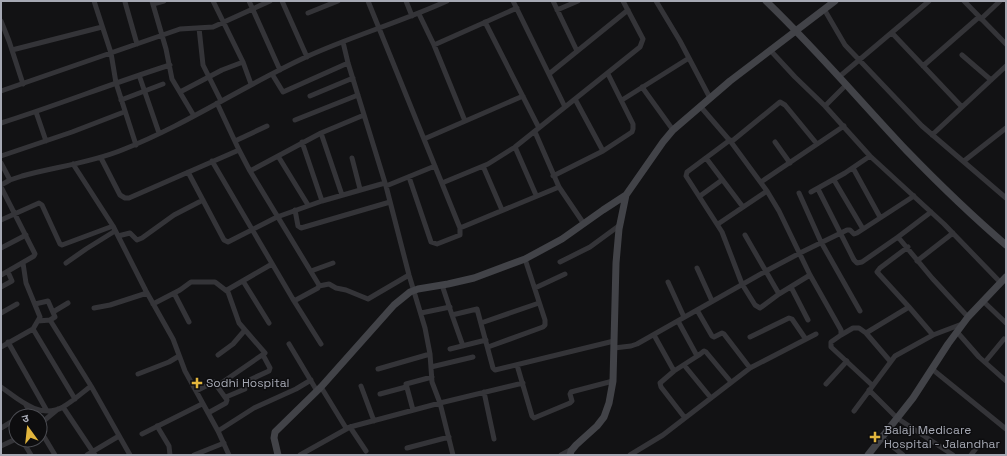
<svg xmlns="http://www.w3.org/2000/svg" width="1007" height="456" viewBox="0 0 1007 456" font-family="'Space Grotesk','Noto Sans Devanagari',sans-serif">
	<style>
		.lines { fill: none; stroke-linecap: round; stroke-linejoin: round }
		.street { stroke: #343438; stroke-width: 5 }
		.secondary { stroke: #424348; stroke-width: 7 }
		.poi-dot { fill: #e1b53d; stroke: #0d0d0f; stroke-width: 1.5 }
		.labels { text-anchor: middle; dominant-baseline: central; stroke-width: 3; stroke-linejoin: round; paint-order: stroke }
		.poi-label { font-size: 12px; fill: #a5a8b3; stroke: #0d0d0f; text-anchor: start }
	</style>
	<rect width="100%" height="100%" fill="#121214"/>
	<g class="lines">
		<path class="street" d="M94,1L111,53L116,83L136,145
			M152,1L166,49L172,79L194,116
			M213,1L243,62L251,84
			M249,1L280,70
			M282,1L307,57
			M368,1L460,228V235L437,244L431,242L409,177
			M406,1L412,16
			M513,1L565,107
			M553,1L577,51
			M656,1L680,41L710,98
			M964,1L1006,44
			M125,2L137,44
			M153,4L164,1
			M824,9L845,45L922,126L1006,198
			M557,10L578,1
			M308,13L338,1
			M419,14L434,45L465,121
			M981,19L1000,1
			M1,21L9,41L23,84
			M485,22L539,128
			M199,28L203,65L221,101
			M892,33L962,107
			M343,42L348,63L386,186L409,275L425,328L430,354L432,382L440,403L453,455
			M434,45L517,8
			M12,50L102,27
			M770,50L795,77L825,106L870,156L944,224L1001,283
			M962,55L991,80
			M923,66L979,17
			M272,74L283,92L348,63
			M549,74L628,10
			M139,75L159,133
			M839,77L929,1
			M642,87L673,130
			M1,91L180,29L213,27L270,1
			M180,92L222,70L243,62
			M310,96L353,78
			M575,99L603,151
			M121,100L163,84
			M622,100L689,58
			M217,103L239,150L250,171L319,285L318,288L294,301
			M700,106L731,142L767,191L779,211L810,275L841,330V335L831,342V347L872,385
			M825,106L846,85
			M36,112L46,141
			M295,120L358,95
			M1,123C58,105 113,83 170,65
			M535,132L559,187L584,224
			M321,133L342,195
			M932,135L1006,66
			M424,139L523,96
			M730,140L687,172L686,176L722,232L742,284L755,305L760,308L779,294L810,275
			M235,141L267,126
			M302,142L322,201
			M731,142L780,102L785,105L817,144
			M775,142L790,163
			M515,147L536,195
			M1,156L72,132L124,112
			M278,156L308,205
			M101,158L120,195L125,198H129L239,150
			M352,158L360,189
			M706,158L743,207
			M212,161L294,301L321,344
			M964,161L1006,128
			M1,163L10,180
			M73,164L113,226L146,291L173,339L185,371L218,431L229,455
			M483,166L502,210
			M853,168L880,217
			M250,171L321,133L364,115
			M188,172L224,240L228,242L277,217L322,201L385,183
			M553,176L603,151L632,132L633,129V124L608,74
			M834,180L863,229
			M761,182L844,126
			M442,183L488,164L515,147L640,47L643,39L623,1
			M1,185L10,180L22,176C55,167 90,163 122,150C186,125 243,86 306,57C352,36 401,22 447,1
			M386,186L435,166
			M1,187L35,254L34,256L1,275
			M818,189L854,260L857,263L862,262L898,237L931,212
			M811,192L845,173L870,156
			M799,193L821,242L860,311
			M700,196L722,180
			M295,210L298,226L301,228L390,202
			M1,220L39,203L42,205L60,244L62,245L113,226
			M718,224L767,191
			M460,228L559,187
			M745,235L779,294
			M118,236L130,233L137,240L142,238L174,215L203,200
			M898,237L932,278L968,317
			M908,247L880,268L877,272L909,307L933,335
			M1,248L26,235
			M917,261L953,233
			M560,262L590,247L620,225
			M66,263L86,249L115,231
			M697,268L712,301
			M311,271L333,263
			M243,281L269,323
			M668,282L684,317
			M442,285L452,315L477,309L493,368L495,370L614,341
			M319,286L329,284L336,288L346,290L368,299L409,275
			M1,287L12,281L8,272
			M791,287L808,320
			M535,288L565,274
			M227,290L272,264
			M174,293L189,322
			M984,302L1006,323
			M35,304L48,301L55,317L50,320L91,386L130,455
			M153,304L180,290L191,282H215L228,292L239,323L265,353L217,386
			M94,308L110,305L147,293
			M697,310L712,336L714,337L722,333L724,334L750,368
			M53,312L68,303
			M1,313L17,304
			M421,313L450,307
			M452,315L463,346
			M38,321L50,320
			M678,321L696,354L699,355L704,351L706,352L731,382
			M481,323L539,303
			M33,329L75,399
			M866,333L909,307
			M958,333L979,357L1006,381
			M654,335L674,371
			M841,335L853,328H859L866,333L890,361
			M750,337L789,318L792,319L805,338
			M8,342L47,411
			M289,344L317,391
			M1,347L33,329L40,317L26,283L23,263
			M488,347L543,327L545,325V320L525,259
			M614,348L631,346L637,344L766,271L800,253L847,230H850L854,234L857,233L914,196
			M450,349L486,340
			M218,355L233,344L245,330
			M985,362L1004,339
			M517,365L532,416L534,418L570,403L572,401L570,394L571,392L613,381
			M684,365L711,398
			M431,367L473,357
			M378,369L430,354
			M932,369L1006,429
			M138,374L169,362L179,356
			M826,384L847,361
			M361,386L374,421
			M1,387C18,399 40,420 63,407C73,401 82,393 91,386
			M321,387L346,428
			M869,390L897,418L953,455
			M196,391L214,382L227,400L226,403L208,413
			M484,392L494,439
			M380,394L406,387
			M226,397L245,389V382L269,371L270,368L263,355
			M26,405L32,416
			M63,407L95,455
			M413,410L406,384L432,377
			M854,411L895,356L933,335L962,324
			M21,416L29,411
			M685,418L661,387L660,383L674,371L699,355
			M40,424L58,409
			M157,426L169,446L170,455
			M350,427L366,451
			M1,428L16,419
			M40,430L55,455
			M218,431L254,408L296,389L311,380
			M142,434L202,404
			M882,438L903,455
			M22,440L31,455
			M1,446L16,439
			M407,448L449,437
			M87,455L119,436
			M194,455L224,443
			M300,455L350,427L440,403L523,383
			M561,455L572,449
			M630,455L663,435L750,368L816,334
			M971,455L980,443"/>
		<path class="secondary" d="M766,1C816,49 860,101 907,151C939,184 971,215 1006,245
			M278,455L274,438L275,432L321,387L394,305L410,292L418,289L448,284L474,278L525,259L562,239L603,210L626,195
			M570,455L571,451L576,445L597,426L604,417L609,403L613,381L616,263L619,229L626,195L663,142L673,130L730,81L835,1
			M868,455L913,398L948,344L968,317L1006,277"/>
	</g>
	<g class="poi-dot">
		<path d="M195 377h4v4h4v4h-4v4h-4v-4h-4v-4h4z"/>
		<path d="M873 431h4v4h4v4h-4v4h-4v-4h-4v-4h4z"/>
	</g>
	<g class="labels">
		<g class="poi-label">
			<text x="206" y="383">Sodhi Hospital</text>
			<text x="884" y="430">Balaji Medicare<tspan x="884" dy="14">Hospital - Jalandhar</tspan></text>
		</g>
	</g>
	<rect width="1007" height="456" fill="none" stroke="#a5a8b3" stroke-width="4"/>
	<g transform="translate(28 428) rotate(345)"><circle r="19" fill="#0d0d0f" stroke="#4a4b51"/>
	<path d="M0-3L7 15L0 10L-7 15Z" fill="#e1b53d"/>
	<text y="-6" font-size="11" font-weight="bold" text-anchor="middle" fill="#a5a8b3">उ</text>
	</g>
</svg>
